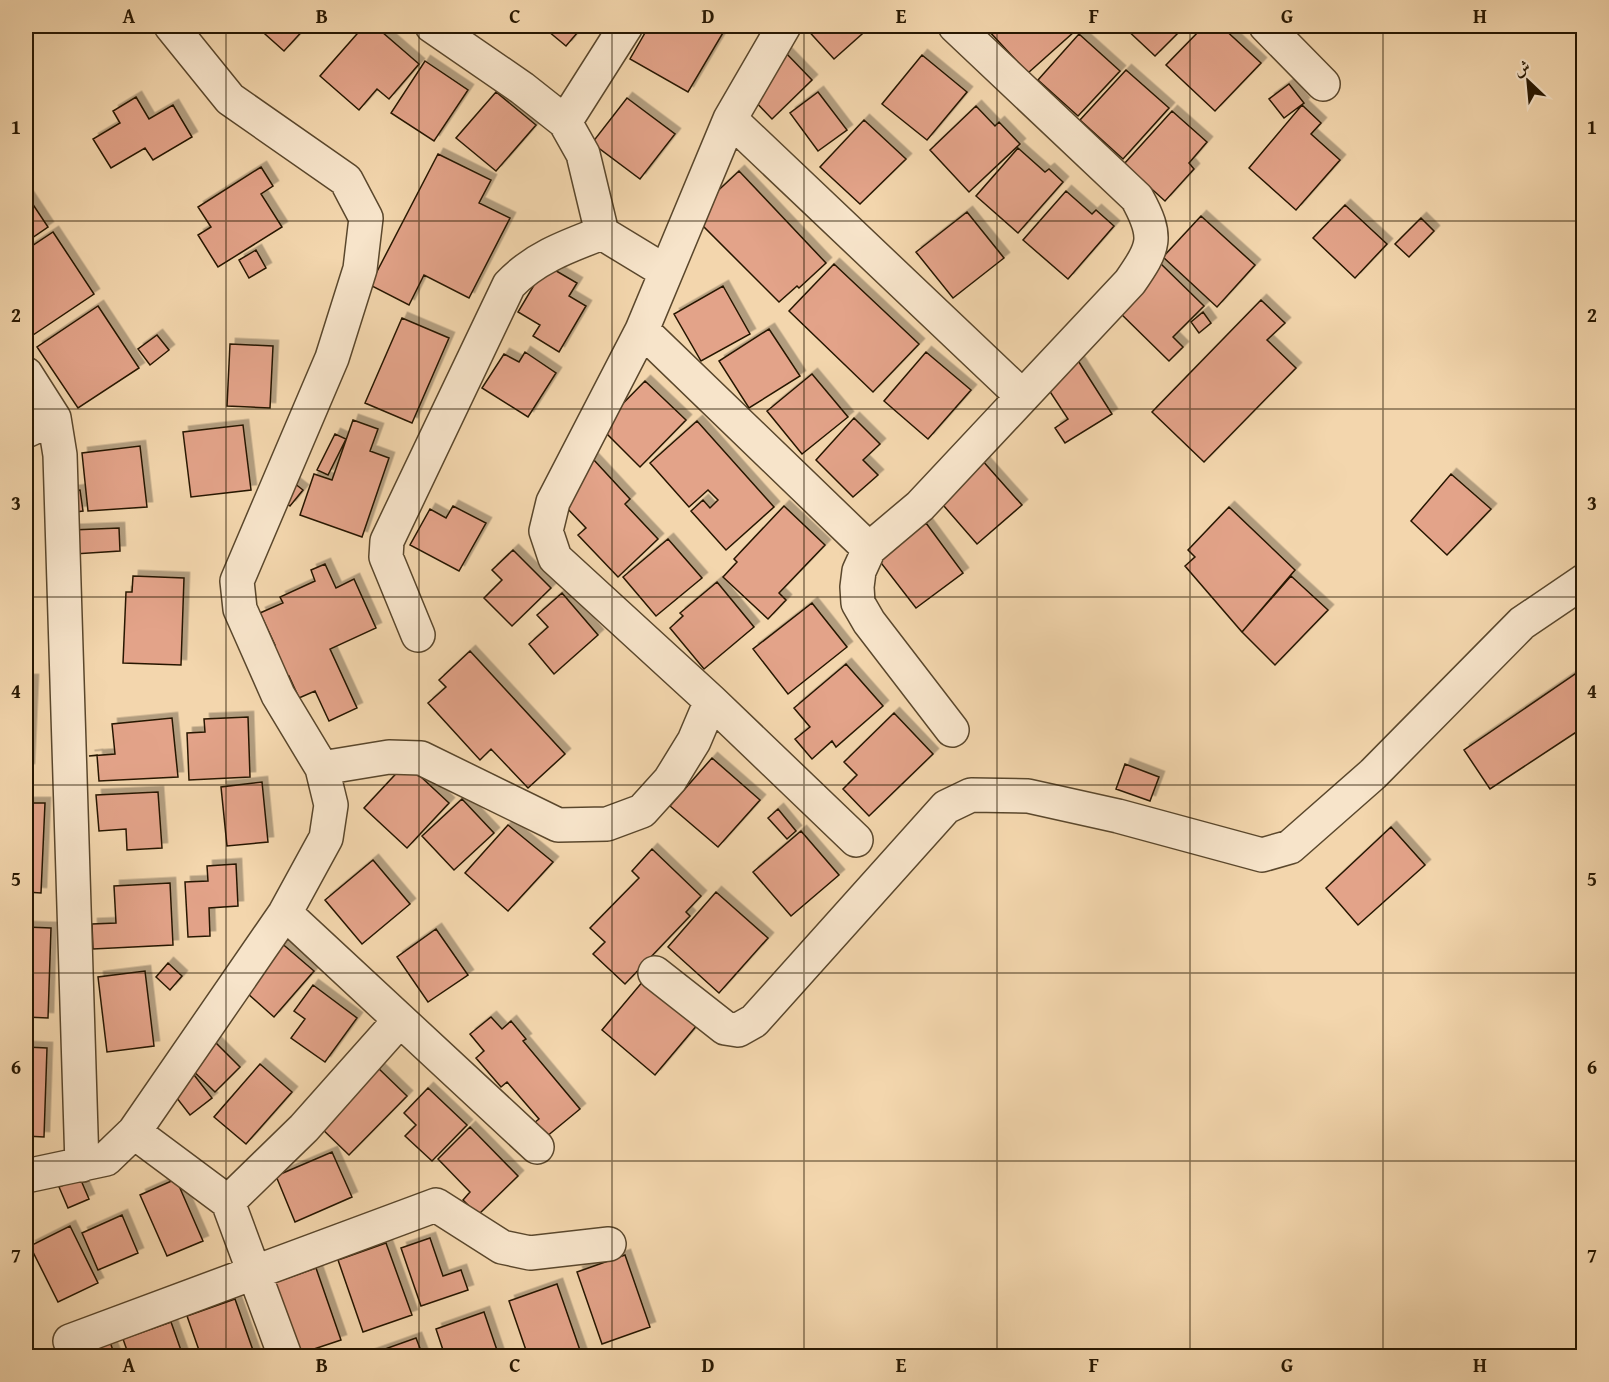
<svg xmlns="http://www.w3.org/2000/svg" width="1609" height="1382" viewBox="0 0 1609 1382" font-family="'Gentium Book Plus',Amiri,serif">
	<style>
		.building { fill: #e3a389; stroke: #271701; stroke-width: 1.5; filter: url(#shadow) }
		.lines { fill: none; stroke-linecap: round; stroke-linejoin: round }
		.minor-casing { stroke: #5a472c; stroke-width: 36 }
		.minor { stroke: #f7e4ca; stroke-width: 33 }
		.grid { fill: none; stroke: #271701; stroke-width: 1.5; stroke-opacity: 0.55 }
		.neatline { fill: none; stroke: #271701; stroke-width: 2 }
		.grid-label { font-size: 20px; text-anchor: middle; font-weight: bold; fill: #271701 }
	</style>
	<defs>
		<filter id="shadow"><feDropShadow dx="5.5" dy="-5.5" stdDeviation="0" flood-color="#0004"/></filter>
	</defs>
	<rect width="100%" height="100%" fill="#f3d6ad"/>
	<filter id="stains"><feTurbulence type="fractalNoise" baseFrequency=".00333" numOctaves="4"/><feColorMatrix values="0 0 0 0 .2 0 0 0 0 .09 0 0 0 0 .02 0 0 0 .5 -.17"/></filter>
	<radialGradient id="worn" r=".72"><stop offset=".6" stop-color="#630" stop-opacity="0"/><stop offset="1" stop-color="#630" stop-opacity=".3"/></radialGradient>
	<path class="building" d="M256,26H307L284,51Z
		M364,26H375L419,64L389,99L377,89L359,110L320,76Z
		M542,26H583L566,46Z
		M649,26H727L688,92L630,59Z
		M804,26H871L834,59Z
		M993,26H1069L1075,31L1028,73L988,30Z
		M1123,26H1185L1155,56Z
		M1204,26H1221L1261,63L1215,111L1166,65Z
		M1079,34L1120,71L1078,116L1038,80Z
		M784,51L812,80L772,119L751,97Z
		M922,55L967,92L927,140L882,104Z
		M425,61L468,90L434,141L391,113Z
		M1126,70L1169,108L1123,159L1080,120Z
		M1289,84L1304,103L1284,118L1269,99Z
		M496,92L536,125L496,171L456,138Z
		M818,92L847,130L818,151L790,113Z
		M136,97L149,119L173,105L192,137L153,160L145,148L111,168L93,139L120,123L113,111Z
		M627,98L675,134L640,179L592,143Z
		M1302,105L1321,123L1311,134L1340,160L1296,210L1249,168Z
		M976,106L995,126L999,122L1020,144L969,192L930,150Z
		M1172,111L1207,142L1189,163L1194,169L1165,201L1124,164Z
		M864,120L906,159L860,204L820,167Z
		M1018,148L1045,172L1049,169L1063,182L1018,233L976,196Z
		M438,154L491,180L479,203L510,218L469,298L424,275L409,305L370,285Z
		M261,167L273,186L261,194L282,227L218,267L198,235L211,227L198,207Z
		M739,171L826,263L799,288L797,286L779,302L692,215Z
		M1066,191L1092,214L1096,210L1114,226L1068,279L1023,240Z
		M26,194L48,227L26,242Z
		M1345,205L1387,244L1355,278L1313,238Z
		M967,212L1004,258L953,298L916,252Z
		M1201,216L1255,265L1217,307L1163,257Z
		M1421,218L1434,231L1409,257L1395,244Z
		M53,232L94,294L33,335L26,324V250Z
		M256,250L266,268L249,278L239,260Z
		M1160,263L1204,306L1173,337L1183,347L1169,361L1115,308Z
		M834,264L919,344L873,392L789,311Z
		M546,265L577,283L569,296L586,306L559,352L533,336L540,325L518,312Z
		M723,286L750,334L701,361L674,314Z
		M1261,300L1285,323L1267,340L1296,368L1204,462L1152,412Z
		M98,306L139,368L78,408L37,347Z
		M1203,312L1211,323L1199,333L1191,322Z
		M402,318L449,338L412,423L365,403Z
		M769,329L800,376L749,408L719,361Z
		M157,335L169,350L150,365L138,349Z
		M230,344L273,346L270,408L227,406Z
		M525,352L556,373L528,417L482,388L504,354L519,362Z
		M926,352L971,390L928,439L884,401Z
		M1077,359L1112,414L1065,443L1055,428L1068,419L1043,381Z
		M812,374L848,417L802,454L767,411Z
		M645,381L686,420L640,467L600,427Z
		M854,418L880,444L863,460L878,475L853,497L816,460Z
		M353,420L378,429L370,451L389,458L362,537L300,515L314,474L332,480Z
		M697,421L774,507L726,550L691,511L703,500L710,508L718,500L708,490L689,507L650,463Z
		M243,425L251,490L191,497L183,432Z
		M335,434L346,439L328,475L317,470Z
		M140,446L147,507L88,511L82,453Z
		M593,459L630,499L625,504L658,539L618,577L578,535L586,528L564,505Z
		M981,459L1022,505L977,544L937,498Z
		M1451,474L1491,509L1447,555L1411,521Z
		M294,483L303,490L290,506L281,499Z
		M80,490L83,511L68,513L65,492Z
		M453,506L486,523L459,571L410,545L430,509L446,518Z
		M784,506L825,545L779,593L786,600L768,619L723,577L737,562L734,559Z
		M1229,507L1295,570L1242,632L1185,566L1195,557L1188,550Z
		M926,523L963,573L916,608L878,559Z
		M119,528L120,551L74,554L72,530Z
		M668,539L702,578L656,616L623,577Z
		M513,550L551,588L512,626L484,598L502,580L492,570Z
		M325,564L336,588L354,579L376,628L330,649L357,708L329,721L315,691L299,698L289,676L284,679L270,647L275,645L260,613L283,603L280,597L315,581L311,570Z
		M133,576L184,578L181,665L123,663L126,592H132Z
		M1291,576L1328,610L1275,665L1242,632Z
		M717,582L754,627L704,669L670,628L683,616L680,613Z
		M562,593L598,635L554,674L529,644L548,627L537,615Z
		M812,603L847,647L788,694L753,649Z
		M470,651L565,754L528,788L491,749L480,760L428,703L446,687L439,680Z
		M846,664L883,706L836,747L832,741L812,759L795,739L810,727L794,708Z
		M1584,668V727L1490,789L1464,750Z
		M26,680H33L29,769H26Z
		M894,713L933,754L869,816L843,789L857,775L844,762Z
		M248,717L250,777L189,780L187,733L205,732L204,719Z
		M172,718L178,777L99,781L97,755L89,756L115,754L112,724Z
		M712,758L760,800L718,847L670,806Z
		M406,763L449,803L407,848L364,808Z
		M1125,764L1159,777L1150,801L1116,789Z
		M262,782L268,842L227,846L221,787Z
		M158,792L162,848L127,850L126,829L99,831L96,795Z
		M462,799L494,833L454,870L422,836Z
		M26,803H45L41,893L26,892Z
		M778,809L796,831L787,839L768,818Z
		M508,825L553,862L508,911L465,873Z
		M1391,827L1425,865L1358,925L1326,888Z
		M801,831L839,875L791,916L753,872Z
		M652,849L701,896L686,912L690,916L625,984L593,954L605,942L590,928L639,878L632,871Z
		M373,860L410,904L362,944L325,900Z
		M236,864L238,906L209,908L210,936L188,937L185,882L208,881L207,866Z
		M170,883L173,945L93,949L92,924L116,923L114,886Z
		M716,892L768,938L719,993L668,947Z
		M26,927L51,928L48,1018L26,1017Z
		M436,929L468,975L428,1002L397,957Z
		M279,941L314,971L274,1017L239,986Z
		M168,963L182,976L170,990L156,977Z
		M145,971L154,1046L107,1052L98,977Z
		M644,980L698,1024L655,1075L602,1030Z
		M313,985L357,1018L325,1062L291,1038L305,1019L294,1011Z
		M491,1017L502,1029L511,1021L526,1039L523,1041L580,1109L546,1137L534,1123L539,1119L507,1082L501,1087L476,1058L484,1051L470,1034Z
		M212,1039L240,1067L215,1092L187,1065Z
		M26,1047L47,1048L44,1137L26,1136Z
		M260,1064L292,1092L246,1144L214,1117Z
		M375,1065L407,1096L349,1155L317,1124Z
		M191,1071L212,1098L190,1115L169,1088Z
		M428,1088L467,1125L432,1161L405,1136L416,1125L404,1113Z
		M470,1127L518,1176L478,1215L463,1200L470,1192L438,1159Z
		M332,1152L352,1197L295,1222L276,1176Z
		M80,1178L89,1199L68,1208L59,1187Z
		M176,1179L203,1241L167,1256L140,1195Z
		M122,1215L138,1253L98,1270L82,1233Z
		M70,1226L98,1283L58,1302L30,1246Z
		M430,1238L443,1276L461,1270L468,1290L421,1306L401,1248Z
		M386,1243L412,1315L363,1332L338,1260Z
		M625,1255L650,1327L602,1344L577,1272Z
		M316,1268L341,1340L293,1356L268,1285Z
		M557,1284L582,1356H528L509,1301Z
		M235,1299L255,1356H201L187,1316Z
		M484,1312L499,1356H445L436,1329Z
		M171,1322L183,1356H129L123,1339Z
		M416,1338L423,1356H369L368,1355Z
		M110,1342L115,1356H70Z"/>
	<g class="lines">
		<defs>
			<path id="minor" d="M432,26L522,88L565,122L583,154L602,233L666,272
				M1266,26L1323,84
				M730,119L1022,396
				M565,122L626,26
				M642,330L869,549
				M26,374L54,418L60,455L82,1165
				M26,431L54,418
				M418,635L386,557L387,541L509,285C534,258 568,246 602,233
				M711,701L856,840
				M952,730L869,622L858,603L857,587L859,571L869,549L920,506L1130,282C1154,247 1159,238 1137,198L955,26
				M322,768L389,757L421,758L558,825L607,824L642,811L670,780L694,741L711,701L555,558L546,531L553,502L642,330L730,119L784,26
				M285,913L537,1147
				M655,973L725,1028L738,1030L754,1021L946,807L971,795L1028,796L1118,816L1262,855L1290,847L1373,774L1522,623L1584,581
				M134,1132L228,1202L285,1356
				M26,1176L106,1159L134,1132L285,913L326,838L331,805L322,768L278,695L240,609L237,581L332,358L360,269L366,218L346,180L230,99L171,26
				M228,1202L304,1128L400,1020
				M70,1341L436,1205L502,1247L530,1253L609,1244"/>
		</defs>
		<use href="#minor" class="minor-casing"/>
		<use href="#minor" class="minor"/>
	</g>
	<path class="grid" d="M226,26V1356M419,26V1356M612,26V1356M804,26V1356M997,26V1356M1190,26V1356M1383,26V1356M26,221H1584M26,409H1584M26,597H1584M26,785H1584M26,973H1584M26,1161H1584"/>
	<rect width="1609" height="1382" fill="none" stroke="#f3d6ad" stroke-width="66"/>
	<g transform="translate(1528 81) rotate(334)" stroke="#f7e4ca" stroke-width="4.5" paint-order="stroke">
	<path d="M0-4.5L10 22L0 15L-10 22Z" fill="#271701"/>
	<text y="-9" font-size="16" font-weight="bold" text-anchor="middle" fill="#271701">ش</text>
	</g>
	<rect x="33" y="33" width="1543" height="1316" class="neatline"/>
	<g class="grid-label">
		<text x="129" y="23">A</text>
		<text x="322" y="23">B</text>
		<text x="515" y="23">C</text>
		<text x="708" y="23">D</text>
		<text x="901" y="23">E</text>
		<text x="1094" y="23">F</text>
		<text x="1287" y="23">G</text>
		<text x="1480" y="23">H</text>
		<text x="16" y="134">1</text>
		<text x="1592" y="134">1</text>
		<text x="16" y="322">2</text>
		<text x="1592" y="322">2</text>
		<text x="16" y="510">3</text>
		<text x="1592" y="510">3</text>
		<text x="16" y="698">4</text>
		<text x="1592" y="698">4</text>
		<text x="16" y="886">5</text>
		<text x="1592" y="886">5</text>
		<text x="16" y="1074">6</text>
		<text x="1592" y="1074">6</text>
		<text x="16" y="1262">7</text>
		<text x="1592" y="1262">7</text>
		<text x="129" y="1372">A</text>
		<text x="322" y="1372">B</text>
		<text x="515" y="1372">C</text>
		<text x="708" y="1372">D</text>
		<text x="901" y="1372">E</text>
		<text x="1094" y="1372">F</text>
		<text x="1287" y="1372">G</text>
		<text x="1480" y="1372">H</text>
	</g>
	<rect width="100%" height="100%" filter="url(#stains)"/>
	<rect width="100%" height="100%" fill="url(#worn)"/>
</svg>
